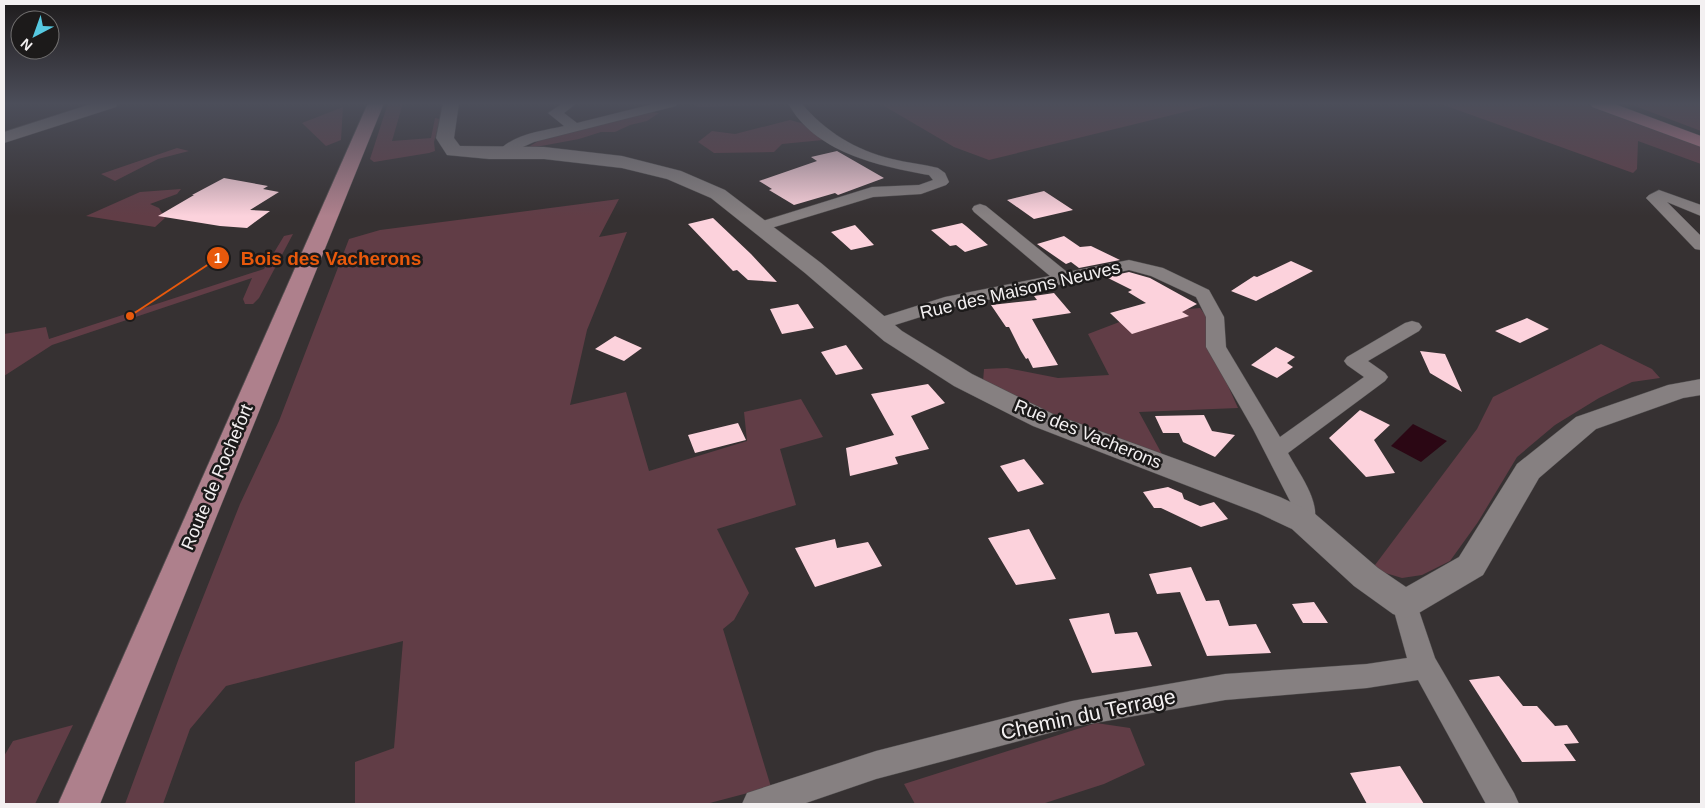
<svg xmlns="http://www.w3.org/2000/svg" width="1705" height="808" viewBox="0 0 1705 808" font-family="Helvetica,sans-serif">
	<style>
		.green { fill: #613d46 }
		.water { fill: #2b0714 }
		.building { fill: #fcd2dc }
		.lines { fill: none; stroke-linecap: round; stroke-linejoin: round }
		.minor-casing { stroke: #504d4e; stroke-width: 1 }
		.tertiary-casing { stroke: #504d4e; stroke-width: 1 }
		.primary-casing { stroke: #504d4e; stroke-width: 1 }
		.motorway-casing { stroke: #504d4e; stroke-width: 1 }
		.minor { fill: #868081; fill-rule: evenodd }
		.tertiary { fill: #868081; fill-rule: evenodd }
		.primary { fill: #ae808c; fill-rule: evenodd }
		.motorway { fill: #c98093; fill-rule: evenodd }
		.labels { text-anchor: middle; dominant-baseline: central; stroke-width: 5; stroke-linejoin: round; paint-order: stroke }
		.street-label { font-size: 18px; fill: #f3f0f1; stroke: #1c1a1a }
		.near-street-label { font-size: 21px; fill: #f3f0f1; stroke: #1c1a1a }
		.leader { fill: none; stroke: #e8590c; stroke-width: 2 }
		.callout-dot { fill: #e8590c; stroke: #1c1a1a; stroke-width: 2 }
		.mark-label { font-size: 15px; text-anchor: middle; font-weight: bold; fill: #fff }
		.callout-label { font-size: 19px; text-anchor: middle; font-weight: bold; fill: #e8590c; stroke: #1c1a1a; stroke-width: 5; stroke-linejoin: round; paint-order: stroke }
	</style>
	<rect width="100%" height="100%" fill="#363132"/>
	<path class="green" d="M388,103H403L392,141L431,138L435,118L440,119L434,142L435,151L429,153L374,162L370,159Z
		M691,103H768L774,105L698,107Z
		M879,103H1221L989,160L954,147Z
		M1438,103H1584L1701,147V164L1638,141L1637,169L1633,173Z
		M1627,103H1701V131Z
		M343,107L341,140L326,146L302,123Z
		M650,112L659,113L647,121L630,125L615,132H601L579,139L525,149L540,140Z
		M790,120L801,123L821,137L823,140L782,144L774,152L714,153L698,142L712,131L735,134Z
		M177,148L189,151L158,159L115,181L101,174Z
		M181,189L177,194L150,204L159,208L165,218L155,227L86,216L140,192Z
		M619,199L599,237L627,232L587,330L570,405L626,392L649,471L747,441L744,412L801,399L823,437L780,449L796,505L717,529L749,593L734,620L723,629L771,787L706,804H355V762L394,748L403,641L226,686L190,729L163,804H125L179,658L240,504L279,421L349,239L380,230Z
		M293,234L259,298L253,304H245L243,299L252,278L52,345L4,376V334L46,327L49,339L264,269L284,236Z
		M1200,308L1206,316L1211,348L1238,408L1139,412L1163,456L1060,420L983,382L984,369L1007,368L1058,378L1109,375L1088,334L1143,313Z
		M1601,344L1652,369L1660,378L1632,382L1599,398L1555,425L1517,457L1478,522L1450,561L1422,575L1402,578L1372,569L1477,429L1493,397Z
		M1096,723L1130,728L1145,765L1104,784L1042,804H915L904,784Z
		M73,725L35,804H4V756L13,741Z"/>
	<path class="water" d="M1413,424L1447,441L1421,462L1391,446Z"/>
	<path class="building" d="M837,151L884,178L838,195L835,193L794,205L769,190L772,189L759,181L817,161L811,157Z
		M224,178L268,186L263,189L279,192L250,210L270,211L247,228L220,226L158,216L194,195H192Z
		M1044,191L1073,210L1034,219L1007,200Z
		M713,218L751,254L777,282L748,280L737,270L733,271L688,224Z
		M962,223L966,226L988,245L965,252L956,245L950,246L931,230Z
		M855,225L874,245L851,250L831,232Z
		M1064,236L1080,247L1091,246L1120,260L1079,268L1071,262L1066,264L1037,244Z
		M1291,261L1313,271L1256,301L1231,291L1254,276L1257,277Z
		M1129,272L1150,278L1197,304L1182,312L1189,316L1132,334L1110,313L1146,303L1128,292L1132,290L1106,277Z
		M1054,293L1071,313L1032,319L1058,365L1033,368L1028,358L1026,359L1021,351L1009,327H1006L991,305L1037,300L1034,296Z
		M798,304L814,328L782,334L770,309Z
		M1527,318L1549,329L1520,343L1495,331Z
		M615,336L642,348L624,361L595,349Z
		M846,345L863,369L836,375L821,352Z
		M1276,347L1295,357L1287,363L1293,367L1277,378L1251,365Z
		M1420,351L1445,354L1462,392L1430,373Z
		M928,384L945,403L911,416L929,449L895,457L898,464L850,476L846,448L894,435L871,394Z
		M1360,410L1390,425L1374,440L1395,473L1366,477L1329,438Z
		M1204,415L1212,431L1235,435L1215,457L1183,442L1179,433H1163L1155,416Z
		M738,423L746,440L695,453L688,435Z
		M1024,459L1044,484L1018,492L1000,466Z
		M1168,487L1182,493L1184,499L1200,506L1214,502L1228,519L1201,527L1161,508H1154L1143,492Z
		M1029,529L1056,579L1016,585L988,538Z
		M835,539L837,548L868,542L882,566L815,587L795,548Z
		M1191,567L1206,601L1219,600L1229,626L1256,624L1271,653L1207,656L1180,592L1157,594L1149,574Z
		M1314,602L1328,623H1303L1292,604Z
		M1109,613L1115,634L1137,632L1152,666L1092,673L1069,619Z
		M1499,676L1523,706H1537L1555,726L1567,725L1579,743L1564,744L1576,761L1522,762L1469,680Z
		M1400,766L1424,804H1367L1350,773Z"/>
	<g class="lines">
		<defs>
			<path id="minor" d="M563,103H577L564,113L577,123L657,103H677L676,106L534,142L516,150L509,156H499L497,153C511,134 543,131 564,126L548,113Z
				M788,103H801C826,132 855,150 892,159C907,163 923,164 938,168L945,173L949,182L946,185L921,194L873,197L768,229H756L754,226L756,223L872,187L919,185L933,180L929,175C878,166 814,152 788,103Z
				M1659,190L1701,205V216L1667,202L1701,236V250L1695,249L1649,201L1646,198L1649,195Z
				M980,204L986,206L1067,272L1129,260L1163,268L1209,290L1224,317L1226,347L1280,437L1364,377L1347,365L1344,361L1347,357L1405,323L1412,321L1419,323L1422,327L1419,331L1368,361L1385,373L1388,377L1385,381L1288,453C1299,474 1324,505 1312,527L1303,530L1294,527L1291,521L1292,505L1253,429L1206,347V317L1196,297L1151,276L1129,270L949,308L879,330L872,328L869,324L872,320L945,297L1050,276L974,212L972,209L974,206Z
				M1405,593L1414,596L1435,658L1514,793L1519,804H1486L1418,680L1367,688L1225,700L1072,727L876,779L803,804H742L747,793L876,751L1072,701L1225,674L1367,664L1407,658L1392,604L1396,596Z"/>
			<path id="tertiary" d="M94,103H118L116,107L4,143V132Z
				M443,103H459L454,138L460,146L544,147L622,156L681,171L725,190L821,263L902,331L972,374L1053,414L1280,497L1314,513L1378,568L1406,587L1459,557L1517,464L1576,417L1668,385L1701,379V395L1683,398L1596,429L1539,478L1483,575L1417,614L1405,618L1393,614L1354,586L1292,529L1258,513L1033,426L954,386L884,341L805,273L711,198L667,179L622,168L544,159H489L447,155L436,138Z"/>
			<path id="primary" d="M368,103H384L100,804H58Z"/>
			<path id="motorway" d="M1590,103H1612L1701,136V147L1592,107Z"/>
		</defs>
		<use href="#minor" class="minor-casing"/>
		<use href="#tertiary" class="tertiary-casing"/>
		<use href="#primary" class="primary-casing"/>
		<use href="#motorway" class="motorway-casing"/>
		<use href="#minor" class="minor"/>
		<use href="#tertiary" class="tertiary"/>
		<use href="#primary" class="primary"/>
		<use href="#motorway" class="motorway"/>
	</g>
	<linearGradient id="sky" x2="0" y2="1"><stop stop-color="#1e1b1c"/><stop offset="0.48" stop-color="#4c4e5a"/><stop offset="1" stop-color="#4c4e5a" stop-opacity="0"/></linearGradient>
	<rect width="1705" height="216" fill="url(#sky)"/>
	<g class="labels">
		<g class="street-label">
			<text transform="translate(1020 290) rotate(-13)">Rue des Maisons Neuves</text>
			<text transform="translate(1088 434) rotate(22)">Rue des Vacherons</text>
			<text transform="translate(217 477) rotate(-67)">Route de Rochefort</text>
		</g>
		<g class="near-street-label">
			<text transform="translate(1088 714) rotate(-12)">Chemin du Terrage</text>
		</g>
	</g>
	<path class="leader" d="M130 316L218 258"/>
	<g class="callout-dot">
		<circle cx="130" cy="316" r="5"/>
		<circle cx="218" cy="258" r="12"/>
	</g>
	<g class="mark-label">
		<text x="218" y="263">1</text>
	</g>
	<g class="callout-label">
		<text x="331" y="265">Bois des Vacherons</text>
	</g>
	<rect width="1705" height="808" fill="none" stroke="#f3f0f1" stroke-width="10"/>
	<g transform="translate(35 35) rotate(221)"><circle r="24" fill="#1c1a1a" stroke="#727070"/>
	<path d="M0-4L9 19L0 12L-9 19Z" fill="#56c9e1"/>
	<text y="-8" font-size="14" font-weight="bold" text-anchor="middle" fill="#f3f0f1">N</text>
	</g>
</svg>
